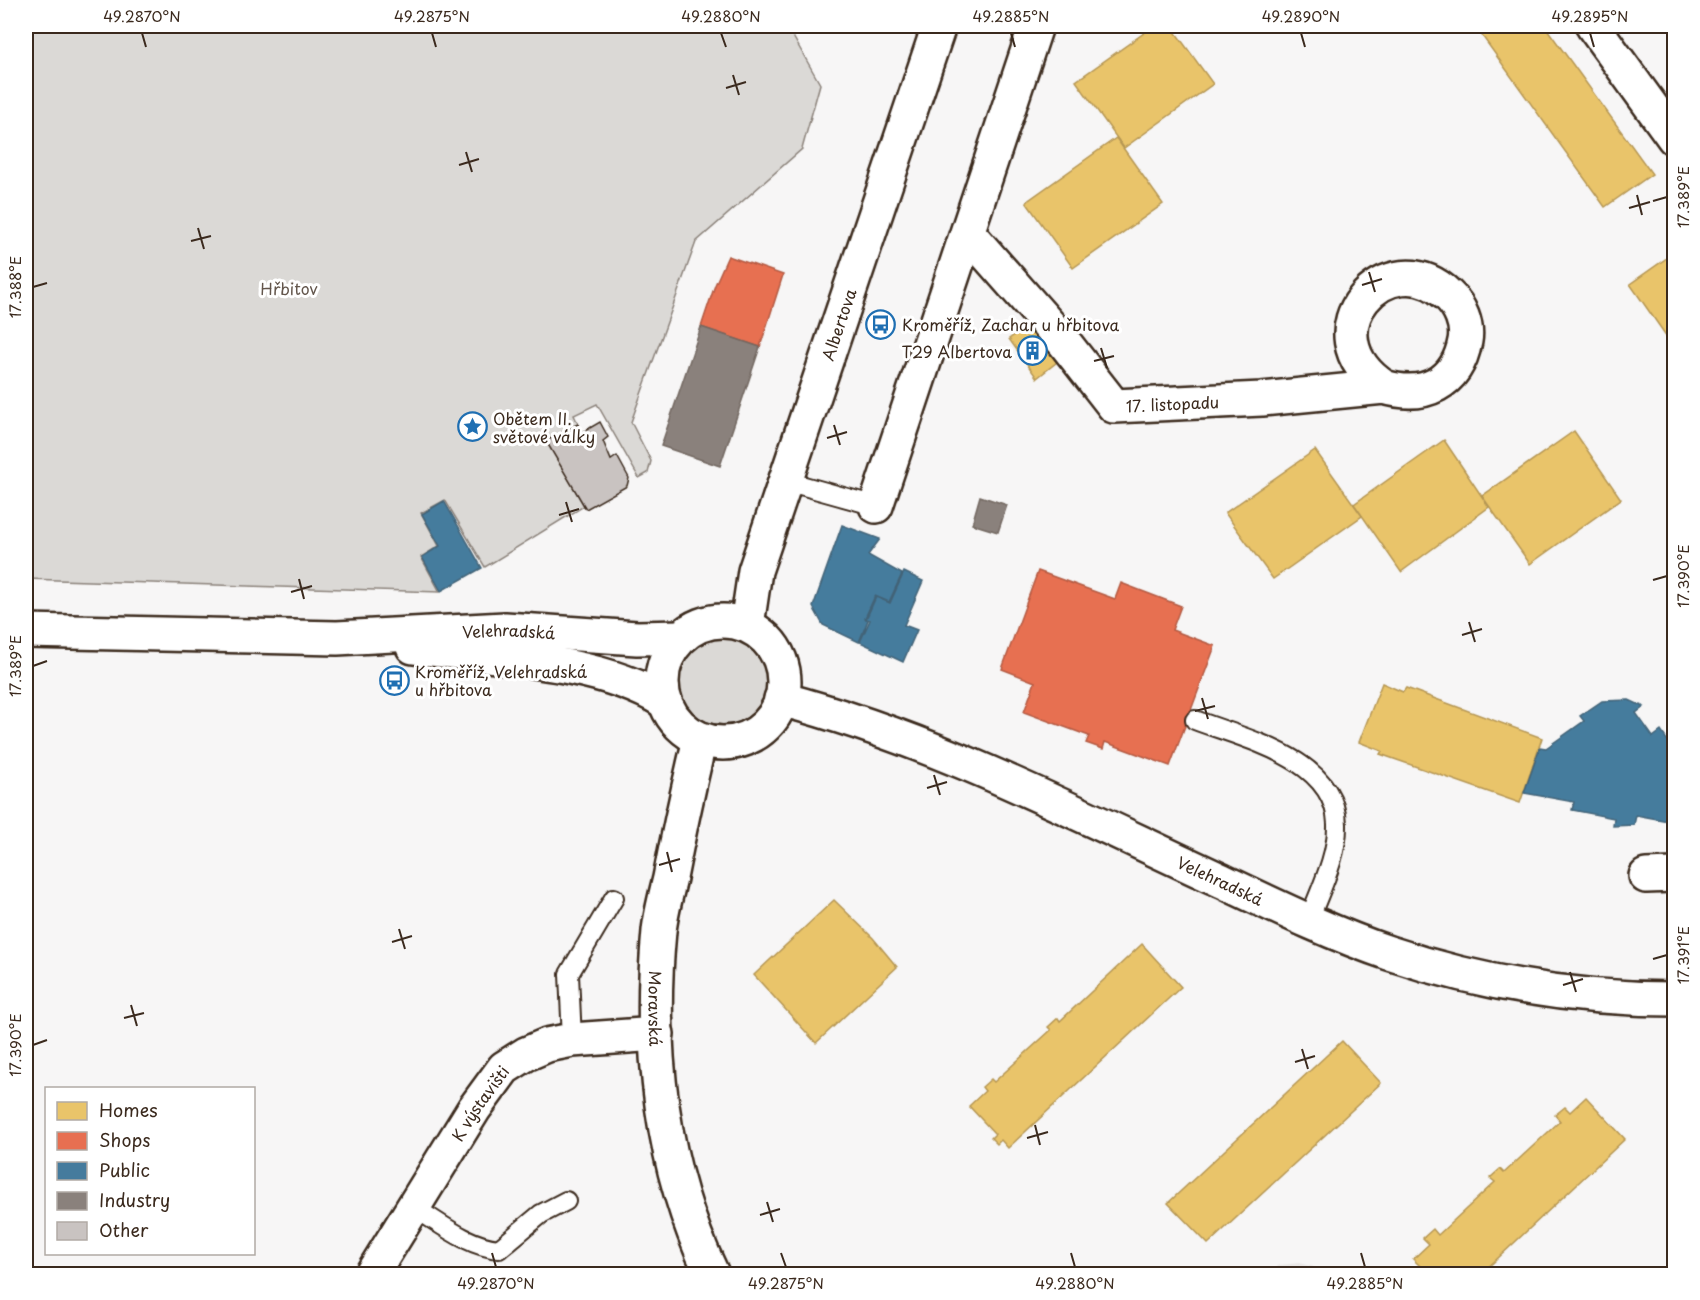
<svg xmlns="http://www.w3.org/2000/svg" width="1700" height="1300" viewBox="0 0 1700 1300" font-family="'Playpen Sans',sans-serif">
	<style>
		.built { fill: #e9e7e6 }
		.green { fill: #dbd9d6; stroke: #8b827a; stroke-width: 1.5 }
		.homes { fill: #e9c46a; stroke: #b59653; stroke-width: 1.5 }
		.shops { fill: #e76f51; stroke: #b35a42; stroke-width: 1.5 }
		.public { fill: #457b9d; stroke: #426377; stroke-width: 1.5 }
		.industry { fill: #8a817c; stroke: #726760; stroke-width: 1.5 }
		.building { fill: #c9c3c1; stroke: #3b2a1e; stroke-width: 1.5 }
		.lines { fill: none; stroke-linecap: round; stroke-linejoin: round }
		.lane-casing { stroke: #3b2a1e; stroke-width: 22 }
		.street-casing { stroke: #3b2a1e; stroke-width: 38 }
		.secondary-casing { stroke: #3b2a1e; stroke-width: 38 }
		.lane { stroke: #fff; stroke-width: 18 }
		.street { stroke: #fff; stroke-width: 33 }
		.secondary { stroke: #fff; stroke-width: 33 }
		.ticks { fill: none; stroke: #3b2a1e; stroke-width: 2 }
		.labels { text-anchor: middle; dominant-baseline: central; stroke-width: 6; stroke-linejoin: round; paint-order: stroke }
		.park-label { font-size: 16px; fill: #63564c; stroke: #fff }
		.street-label { font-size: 16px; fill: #3b2a1e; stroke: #fff }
		.poi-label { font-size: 16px; fill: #3b2a1e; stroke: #fff; text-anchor: start }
		.neatline { fill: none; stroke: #3b2a1e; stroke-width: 2 }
		.ticks-label { font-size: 15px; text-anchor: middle; fill: #3b2a1e }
	</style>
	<rect width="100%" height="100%" fill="#f7f6f6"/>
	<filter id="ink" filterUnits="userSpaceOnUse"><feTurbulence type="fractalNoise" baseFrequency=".0167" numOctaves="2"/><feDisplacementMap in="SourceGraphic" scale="12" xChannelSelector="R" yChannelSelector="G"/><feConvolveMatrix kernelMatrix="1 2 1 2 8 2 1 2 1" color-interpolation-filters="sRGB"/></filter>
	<g filter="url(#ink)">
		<path class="built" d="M1299,1263L1314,1267L1323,1274H1266L1280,1265Z"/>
		<path class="green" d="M26,26H787L820,84L802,149L696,242L631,422L651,461L648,473L639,478L597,404L574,415L578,424L547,441L584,506L485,567L445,500L421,513L439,546L421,557L440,592L26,579Z
			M679 681a44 44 0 1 1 88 0a44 44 0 1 1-88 0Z"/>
		<path class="homes" d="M1154,26H1171L1213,84L1124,148L1076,81Z
			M1475,26H1545L1652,174L1605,207Z
			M1116,138L1163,204L1073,268L1026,202Z
			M1674,253V347L1630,284Z
			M1030,324L1057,362L1037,378L1009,339Z
			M1574,431L1621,499L1530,564L1482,496Z
			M1444,440L1489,507L1401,572L1354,504Z
			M1315,450L1362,516L1273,579L1225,513Z
			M1382,683L1403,692L1406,688L1542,738L1520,803L1380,754L1382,751L1359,742Z
			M834,900L873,938L897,967L816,1043L754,975Z
			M1142,944L1181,987L1008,1148L1001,1140L997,1144L991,1138L995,1134L969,1106L985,1091L982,1087L991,1079L994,1082L1051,1030L1048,1027L1058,1018L1060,1021Z
			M1342,1041L1381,1083L1208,1244L1168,1203Z
			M1586,1097L1625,1139L1481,1274H1428L1413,1259L1429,1244L1423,1238L1433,1229L1438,1235L1495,1182L1490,1178L1500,1169L1504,1173L1560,1121L1555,1115L1565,1107L1570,1112Z"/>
		<path class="shops" d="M728,256L783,275L760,347L701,327L715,285Z
			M1038,571L1115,599L1121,583L1181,606L1172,630L1215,646L1170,766L1105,742L1103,749L1086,743L1089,736L1024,712L1035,682L1002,669Z"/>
		<path class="public" d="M444,501L482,568L441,591L422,557L440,546L422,514Z
			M842,525L880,539L868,555L902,574L889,602L875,596L865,618L868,620L859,642L823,625L813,607Z
			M904,572L923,581L904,625L917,630L903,662L860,642L870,620L866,619L876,597L890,603Z
			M1629,700L1644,707L1636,713L1653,737L1661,731L1674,750L1670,754L1674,760V822L1636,815L1634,825L1613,826L1614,818L1572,810L1574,802L1524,793L1540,747L1546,748L1584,721L1580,716L1602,701Z"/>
		<path class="industry" d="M701,327L760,347L720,466L661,446Z
			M980,496L1007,505L998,532L972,524Z"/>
		<path class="building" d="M600,422L608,437L603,441L611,460L617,456L629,478L627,486L586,509L546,441L578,424L583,432Z"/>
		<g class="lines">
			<defs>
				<path id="lane" d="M786,481L876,506
					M1195,720C1244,739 1335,758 1337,824C1338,856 1320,890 1309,920
					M572,1040L569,974L614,898
					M413,1207C440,1223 467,1246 499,1249L541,1214L566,1201"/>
				<g id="street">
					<path d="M1593,26L1674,138"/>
					<path id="s1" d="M968,233L1064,342L1114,406L1262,399L1384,387C1424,399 1457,384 1465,341C1468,325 1460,306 1448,295C1389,238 1303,333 1384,387"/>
					<path d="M876,506L1036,26"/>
					<path id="s2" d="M747,625L755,571L939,26"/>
					<path id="s3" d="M700,739C689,785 679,831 670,878C666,895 661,913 659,931C648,1048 661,1168 712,1274"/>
					<path d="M1646,876L1674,875"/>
					<path id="s4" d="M372,1274L474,1109L504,1068L526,1054L547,1045L572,1040L657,1034"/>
				</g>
				<g id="secondary">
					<circle cx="723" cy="682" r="61"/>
					<path id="s5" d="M26,631L337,638L505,629L637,638L681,637"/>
					<path d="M413,647C490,657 600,660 664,701"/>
					<path id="s6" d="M781,699C934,739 1075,813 1218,879C1273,905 1330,933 1389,953C1481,984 1577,999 1674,999"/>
				</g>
			</defs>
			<use href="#lane" class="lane-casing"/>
			<use href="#street" class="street-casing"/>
			<use href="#secondary" class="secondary-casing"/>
			<use href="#lane" class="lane"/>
			<use href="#street" class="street"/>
			<use href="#secondary" class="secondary"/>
		</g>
	</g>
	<path class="ticks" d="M142,33L146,47M432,33L436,47M721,33L726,47M1011,33L1015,47M1301,33L1305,47M1590,33L1594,47M733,75L739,95M726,88L746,82M466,152L472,172M459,165L479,159M1637,195L1642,215M1653,201L1667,197M1629,208L1650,202M198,228L204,249M191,241L211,236M1369,272L1375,292M1362,285L1382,279M33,287L47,283M1101,348L1107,368M1094,361L1114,356M834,425L840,445M827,438L847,432M566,502L572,522M559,515L579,509M299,579L304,599M1653,580L1667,576M291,592L312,586M1469,622L1475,642M1462,635L1482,629M33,666L47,661M1202,698L1208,719M1195,711L1215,706M934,775L940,795M927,788L947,782M667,852L672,872M659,865L680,859M399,929L405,949M392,942L412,936M1653,959L1667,955M1570,972L1576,992M1563,985L1583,979M131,1005L137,1026M124,1018L144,1013M33,1045L47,1040M1302,1049L1308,1069M1295,1062L1315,1056M1035,1125L1040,1145M1027,1138L1048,1132M767,1202L773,1222M760,1215L780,1209M492,1253L496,1267M781,1253L786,1267M1071,1253L1075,1267M1361,1253L1365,1267"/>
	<defs>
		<symbol id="bus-ring" viewBox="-11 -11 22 22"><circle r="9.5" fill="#fff" stroke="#1f6fb2" stroke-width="1.5"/><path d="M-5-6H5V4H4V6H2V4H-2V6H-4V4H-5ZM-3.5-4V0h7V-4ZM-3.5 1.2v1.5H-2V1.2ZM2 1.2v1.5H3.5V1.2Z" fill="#1f6fb2"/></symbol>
		<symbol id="building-ring" viewBox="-11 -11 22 22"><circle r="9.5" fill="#fff" stroke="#1f6fb2" stroke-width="1.5"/><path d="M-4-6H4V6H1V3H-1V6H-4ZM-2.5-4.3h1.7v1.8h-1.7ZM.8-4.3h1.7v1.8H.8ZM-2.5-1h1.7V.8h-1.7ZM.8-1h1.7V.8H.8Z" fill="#1f6fb2"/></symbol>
		<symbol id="sight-ring" viewBox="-11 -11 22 22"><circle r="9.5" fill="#fff" stroke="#1f6fb2" stroke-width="1.5"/><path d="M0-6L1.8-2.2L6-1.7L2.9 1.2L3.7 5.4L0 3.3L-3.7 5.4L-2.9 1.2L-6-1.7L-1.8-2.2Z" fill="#1f6fb2"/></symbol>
	</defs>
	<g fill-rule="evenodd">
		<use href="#bus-ring" x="864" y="308" width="33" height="33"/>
		<use href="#building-ring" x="1016" y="334" width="33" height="33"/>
		<use href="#sight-ring" x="456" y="410" width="33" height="33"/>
		<use href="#bus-ring" x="378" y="664" width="33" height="33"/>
	</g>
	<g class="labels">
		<g class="park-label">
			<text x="289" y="288">Hřbitov</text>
		</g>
		<g class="street-label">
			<text stroke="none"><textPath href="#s2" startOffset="315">Albertova</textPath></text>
			<text stroke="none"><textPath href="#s1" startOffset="285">17. listopadu</textPath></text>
			<text stroke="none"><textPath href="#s5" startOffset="483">Velehradská</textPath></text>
			<text stroke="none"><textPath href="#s6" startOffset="476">Velehradská</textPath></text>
			<text stroke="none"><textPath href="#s3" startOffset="274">Moravská</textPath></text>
			<text stroke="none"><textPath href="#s4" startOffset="202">K výstavišti</textPath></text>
		</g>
		<g class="poi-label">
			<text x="902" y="324">Kroměříž, Zachar u hřbitova</text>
			<text x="1012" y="351" text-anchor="end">T29 Albertova</text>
			<text x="493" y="418">Obětem II.<tspan x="493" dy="18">světové války</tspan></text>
			<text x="415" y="671">Kroměříž, Velehradská<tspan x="415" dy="18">u hřbitova</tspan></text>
		</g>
	</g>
	<rect width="1700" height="1300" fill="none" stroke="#fff" stroke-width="66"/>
	<rect x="45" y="1087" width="210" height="168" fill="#ffffff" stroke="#b1aaa5" stroke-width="1.5"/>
	<rect x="57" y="1102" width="30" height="18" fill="#e9c46a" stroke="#b1aaa5" stroke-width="1.5"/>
	<text x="99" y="1117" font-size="18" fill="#3b2a1e">Homes</text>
	<rect x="57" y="1132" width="30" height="18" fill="#e76f51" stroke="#b1aaa5" stroke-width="1.5"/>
	<text x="99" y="1147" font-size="18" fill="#3b2a1e">Shops</text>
	<rect x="57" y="1162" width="30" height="18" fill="#457b9d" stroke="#b1aaa5" stroke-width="1.5"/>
	<text x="99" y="1177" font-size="18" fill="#3b2a1e">Public</text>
	<rect x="57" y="1192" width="30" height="18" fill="#8a817c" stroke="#b1aaa5" stroke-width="1.5"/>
	<text x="99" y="1207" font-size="18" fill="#3b2a1e">Industry</text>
	<rect x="57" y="1222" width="30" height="18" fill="#c9c3c1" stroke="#b1aaa5" stroke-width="1.5"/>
	<text x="99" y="1237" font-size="18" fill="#3b2a1e">Other</text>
	<rect x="33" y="33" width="1634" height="1234" class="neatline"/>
	<g class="ticks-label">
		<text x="142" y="22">49.2870°N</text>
		<text x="432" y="22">49.2875°N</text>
		<text x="721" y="22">49.2880°N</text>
		<text x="1011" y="22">49.2885°N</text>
		<text x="1301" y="22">49.2890°N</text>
		<text x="1590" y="22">49.2895°N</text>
		<text transform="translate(1684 197) rotate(-90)" y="5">17.389°E</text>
		<text transform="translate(16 287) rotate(-90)" y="5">17.388°E</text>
		<text transform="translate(1684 576) rotate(-90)" y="5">17.390°E</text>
		<text transform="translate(16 666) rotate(-90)" y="5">17.389°E</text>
		<text transform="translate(1684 955) rotate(-90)" y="5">17.391°E</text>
		<text transform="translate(16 1045) rotate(-90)" y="5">17.390°E</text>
		<text x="496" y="1289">49.2870°N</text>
		<text x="786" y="1289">49.2875°N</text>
		<text x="1075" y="1289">49.2880°N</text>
		<text x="1365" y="1289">49.2885°N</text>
	</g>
</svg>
